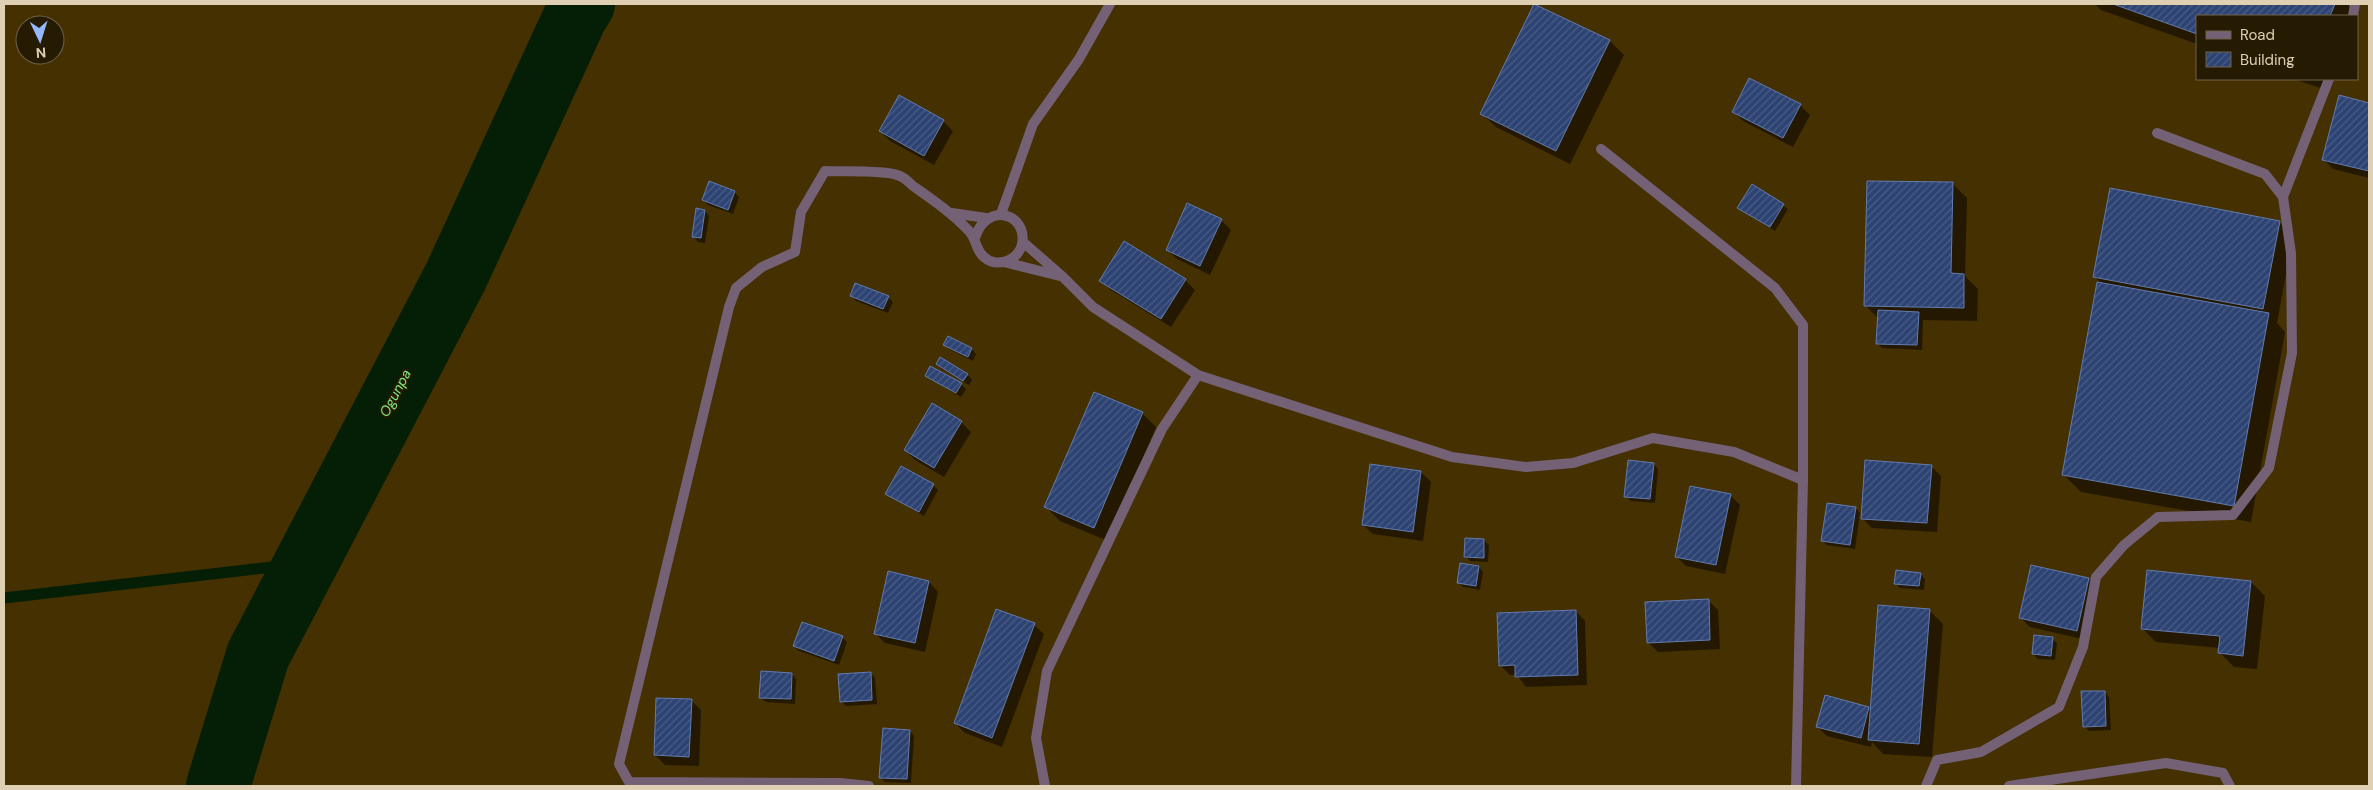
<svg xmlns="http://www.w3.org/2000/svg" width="2373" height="790" viewBox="0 0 2373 790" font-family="'DM Sans',sans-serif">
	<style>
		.shadow { fill: #0007 }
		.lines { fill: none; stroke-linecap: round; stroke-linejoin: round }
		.stream { stroke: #051f06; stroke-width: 11 }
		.river { stroke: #051f06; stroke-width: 64 }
		.building { fill: url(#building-hatch); stroke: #627baf }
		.minor { stroke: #746175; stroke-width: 10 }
		.labels { text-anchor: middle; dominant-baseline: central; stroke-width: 4; stroke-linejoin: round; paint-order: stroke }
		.water-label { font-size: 14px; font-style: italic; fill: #80ec81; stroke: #251a02 }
	</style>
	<defs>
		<pattern id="building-hatch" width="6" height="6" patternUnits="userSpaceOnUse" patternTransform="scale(1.25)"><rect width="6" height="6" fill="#2d4373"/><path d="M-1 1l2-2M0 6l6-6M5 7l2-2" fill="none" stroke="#4b5d85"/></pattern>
	</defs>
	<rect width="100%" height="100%" fill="#443000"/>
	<path class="shadow" d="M2095,4H2347L2355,12L2353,16H2197V44L2101,10Z
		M1535,5L1610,41L1624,55L1570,164L1496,127L1482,114Z
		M2294,79H2330L2326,90Z
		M2340,97L2369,105V178L2333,169L2323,159Z
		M1800,105L1810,115L1793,147L1743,121L1733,111Z
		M943,121L953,131L934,165L890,141L880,131Z
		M710,182L735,193L739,197L733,214L708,205L703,200Z
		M1953,184L1967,198L1965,276L1978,289L1977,321L1923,320L1922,350L1882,348L1877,343L1879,319L1865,305Z
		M1753,186L1788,209L1775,231L1739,207Z
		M1188,205L1221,220L1231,230L1210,275L1177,259L1167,250Z
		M705,211L709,216L705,243L698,242L694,237Z
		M2279,222L2293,236L2277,323L2285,332L2251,522L2081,492L2064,475L2102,284L2094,276Z
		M1185,280L1195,290L1171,327L1111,290L1101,281Z
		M852,296L888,297L893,302L888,313L856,301Z
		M948,338L972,349L976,354L973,361L949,349L945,344Z
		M940,358L968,375L972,380L969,385L942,369L937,364Z
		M927,376L961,384L966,389L961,397Z
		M1142,413L1156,427L1108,541L1060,521L1046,507Z
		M961,422L971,432L944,477L915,460L905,450Z
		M1654,464L1658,469L1655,503L1631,501L1626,496Z
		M1371,465L1421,472L1431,482L1423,541L1373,534L1363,525Z
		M1931,466L1941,476L1937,532L1872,528L1862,518Z
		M933,485L938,490L924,516L887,493Z
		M1730,495L1740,505L1725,574L1686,566L1676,556Z
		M1856,508L1860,513L1855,549L1827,545L1822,540Z
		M1484,540L1489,545L1488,562L1470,561L1466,557Z
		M1479,567L1483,572L1480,590L1463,587L1458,582Z
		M1920,574L1925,579L1924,590L1900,588L1895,583Z
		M2088,579L2098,589L2087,640L2030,627L2020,617Z
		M929,582L938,592L925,652L885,643L875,633Z
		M2251,582L2265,596L2257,669L2234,667L2220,653V648L2156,642L2142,628Z
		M1708,600L1718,610L1720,649L1658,652L1648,642Z
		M1929,610L1943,624L1932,757L1883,754L1872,742L1871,747L1827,736L1818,727L1826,696L1871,710Z
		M1576,611L1585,621L1587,685L1526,687L1517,675H1510L1500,665Z
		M1034,625L1044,634L1002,747L965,733L955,723Z
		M842,637L847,642L839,665L799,651L794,646Z
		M2052,639L2057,643L2055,660L2038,659L2033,654Z
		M871,673L875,678L877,704L846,706L841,701Z
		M792,674L796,679L795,704L766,702L761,698Z
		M2105,692L2109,697L2111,730L2089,731L2084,726Z
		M691,700L701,710L699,766L665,765L655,755Z
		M910,731L914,736L911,783L885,782L880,777Z"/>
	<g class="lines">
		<path class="stream" d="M4,598L307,563"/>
		<path class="river" d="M218,786L258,655L456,276L576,15L583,4"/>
	</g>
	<path class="building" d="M1534,4L1610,40L1556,151L1480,114Z
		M2113,4H2335L2330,16H2197V34Z
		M1749,78L1801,104L1783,138L1732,112Z
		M899,95L944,120L924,156L879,131Z
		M2339,95L2369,103V171L2322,160Z
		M709,181L735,191L728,210L702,200Z
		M1867,181L1953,182L1951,273L1964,274V308L1864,306Z
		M1752,184L1784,204L1770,227L1737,208Z
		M2110,188L2280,221L2263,309L2093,277Z
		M1187,203L1222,219L1200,266L1166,250Z
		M696,208L705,210L701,238L692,237Z
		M1124,241L1186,279L1161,319L1099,281Z
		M2097,282L2269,313L2234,506L2062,475Z
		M855,283L889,296L883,309L850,296Z
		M1878,310L1919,312L1917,345L1876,344Z
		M948,336L972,348L968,357L943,345Z
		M940,357L968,374L963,381L936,364Z
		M930,366L962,383L956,393L925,376Z
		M1094,392L1143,412L1094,528L1044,507Z
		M932,403L962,421L934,468L904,450Z
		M1628,460L1654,463L1650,499L1624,497Z
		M1865,460L1932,465L1927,523L1861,519Z
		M1370,464L1421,471L1413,532L1362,525Z
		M901,466L934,484L919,512L885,494Z
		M1690,486L1731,494L1716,565L1675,557Z
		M1827,503L1856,507L1850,545L1821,541Z
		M1465,538L1484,539V558L1464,557Z
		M1460,563L1479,566L1476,586L1457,583Z
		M2031,565L2089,578L2077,631L2019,618Z
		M1896,570L1921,573L1919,586L1894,584Z
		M2147,570L2251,581L2243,656L2218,653L2220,636L2141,629Z
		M888,571L929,581L915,643L874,634Z
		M1709,599L1710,640L1647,643L1645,602Z
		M1878,605L1930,609L1919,744L1868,740Z
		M996,609L1035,623L992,738L954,723Z
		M1576,610L1578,675L1515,677V665L1499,666L1497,613Z
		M802,622L843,636L834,661L793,646Z
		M2034,635L2053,637L2051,656L2032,654Z
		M761,671L792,673L791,699L759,698Z
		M871,672L872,700L840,702L838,674Z
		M2081,691H2105L2106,726L2083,727Z
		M1825,695L1869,707L1861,738L1816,727Z
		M656,698L692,699L689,757L654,755Z
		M883,728L910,730L907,779L879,778Z"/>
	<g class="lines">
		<path class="minor" d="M2353,16L2355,4
			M1601,149L1775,288L1803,325V480L1796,786
			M2283,197L2329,79
			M952,213L986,218
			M1001,214L1033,124L1079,59L1110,4
			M1023,242L1063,277L1093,307L1198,375L1452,457L1526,467L1573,463L1653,438L1734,452L1803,480
			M1004,262L1060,276
			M869,786L840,783L629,782L619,764L729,307L736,288L762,267L795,252L801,212L825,171C842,172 883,170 897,175C903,176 909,182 913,186C933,200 952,213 969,231C978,241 975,254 990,261C1003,266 1019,258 1022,244C1028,213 986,201 975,238
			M1045,786L1036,738L1047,671L1162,429L1198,375
			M1926,786L1937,760L1981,752L2059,707L2083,647L2096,577L2124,545L2158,517L2233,515L2269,468L2292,353L2291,253L2283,197L2265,174L2157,133
			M2009,786L2166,763L2223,773L2230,786"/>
	</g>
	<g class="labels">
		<g class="water-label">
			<text transform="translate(395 393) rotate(-62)">Ogunpa</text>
		</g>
	</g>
	<rect width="2373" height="790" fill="none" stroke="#dfd0b3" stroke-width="10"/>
	<rect x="2196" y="15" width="162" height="65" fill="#251a02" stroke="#6f6349"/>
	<rect x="2206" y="31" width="25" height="8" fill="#746175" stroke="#6f6349"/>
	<text x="2240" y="40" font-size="15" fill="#dfd0b3">Road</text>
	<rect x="2206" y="52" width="25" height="15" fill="url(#building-hatch)" stroke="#6f6349"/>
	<text x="2240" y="65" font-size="15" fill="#dfd0b3">Building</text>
	<g transform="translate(40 40) rotate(176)"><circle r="24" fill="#251a02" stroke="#6f6349"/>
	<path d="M0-4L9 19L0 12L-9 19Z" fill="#94b7fd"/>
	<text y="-8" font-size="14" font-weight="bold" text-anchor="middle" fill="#dfd0b3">N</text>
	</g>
</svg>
